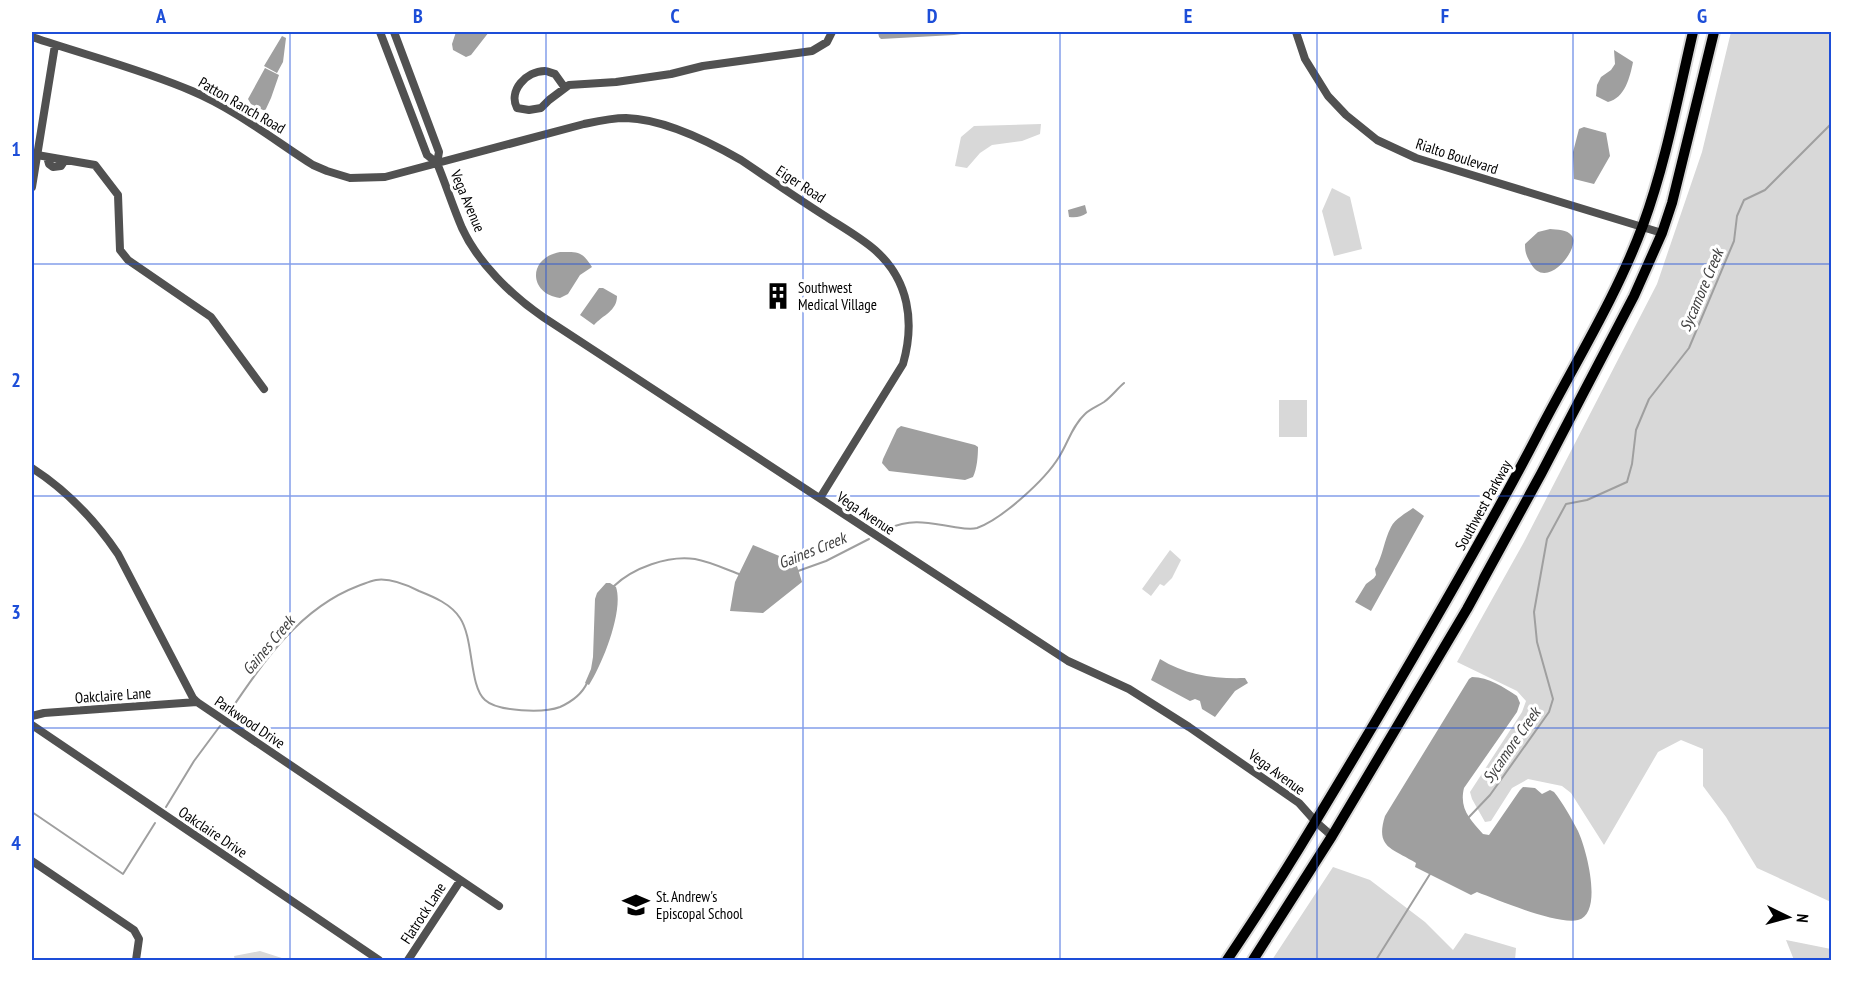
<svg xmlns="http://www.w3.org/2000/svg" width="1863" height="992" viewBox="0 0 1863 992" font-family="'PT Sans Narrow',sans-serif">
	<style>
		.green { fill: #d8d8d8 }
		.water { fill: #9f9f9f }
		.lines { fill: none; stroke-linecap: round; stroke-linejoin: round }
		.stream { stroke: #9f9f9f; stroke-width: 2 }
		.major-casing { stroke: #dbdbdb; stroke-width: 14 }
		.minor { stroke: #515151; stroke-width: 8 }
		.major { stroke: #000; stroke-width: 10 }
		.grid { fill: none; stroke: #1d4ed8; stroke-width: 1.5; stroke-opacity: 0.55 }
		.labels { text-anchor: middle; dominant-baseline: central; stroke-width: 6; stroke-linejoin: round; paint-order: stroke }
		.street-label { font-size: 15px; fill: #000; stroke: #fff }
		.poi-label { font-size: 15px; fill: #000; stroke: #fff; text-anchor: start }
		.water-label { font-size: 16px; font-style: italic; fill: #404040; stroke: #fff }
		.neatline { fill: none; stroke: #1d4ed8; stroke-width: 2 }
		.grid-label { font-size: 20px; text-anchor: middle; font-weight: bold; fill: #1d4ed8 }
	</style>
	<rect width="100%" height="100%" fill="#fff"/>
	<path class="green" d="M1731,32H1831V902L1757,868L1726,817L1703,786V749L1681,740L1658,752L1604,845L1571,793L1562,786L1528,779L1512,788L1491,821L1485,822L1472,799L1470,792L1522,712L1526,701L1517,691L1457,662L1524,542L1657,284L1702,152Z
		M1041,124L1040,134L1022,141L992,145L980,153L967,168L955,166L961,137L974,126Z
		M1332,188L1350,197L1362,249L1334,256L1322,211Z
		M1279,400H1307V437H1279Z
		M1170,550L1181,560L1172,578L1164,586L1160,584L1151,596L1142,589Z
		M1333,867L1370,880L1425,922L1453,950L1465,933L1516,948L1515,960H1272Z
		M1786,940L1831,949V960H1794Z
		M260,951L288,960H235L234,956Z"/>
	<path class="water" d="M456,32H489L471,55L466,57L453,50L452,44Z
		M878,32H968V33L954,35L881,39L879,37Z
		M282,36L286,38L283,62L277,73L264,66Z
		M1614,50L1633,62C1630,77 1625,98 1608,102L1596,96L1597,85L1601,77L1611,70L1615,64Z
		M265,68L279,75L271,98L265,111L251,104L248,99Z
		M1584,127L1606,133L1610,156L1594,184L1574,179L1573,152L1579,129Z
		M1085,205L1087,213C1081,217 1076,218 1069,217L1068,210Z
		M1550,229C1557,230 1567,229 1572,236C1581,247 1546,294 1530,262C1526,255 1525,252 1525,244L1538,232Z
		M560,252C578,252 582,251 592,267L580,275L568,294L560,298C529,294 527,258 560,252Z
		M599,288H603L617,296C617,311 603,315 594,325L580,315Z
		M901,426L975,445L978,447C978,456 977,469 973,477L965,480L889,471L882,463L883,459L897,429Z
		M1413,508L1424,516L1371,611L1355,602L1366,584L1374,578L1376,575L1375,569C1383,556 1384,540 1391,527C1395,519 1406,513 1413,508Z
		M753,545L796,563L802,582L763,613L730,611L735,582Z
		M606,583H610L616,587C624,611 602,665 589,685L585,683L591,669L593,657L595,599L597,593Z
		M1160,659C1185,675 1215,679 1245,678L1248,683L1235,691L1215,717L1202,709L1200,701L1195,699L1190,701L1151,680Z
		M1472,677C1489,677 1503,687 1517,696L1520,703L1517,712L1464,788C1459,809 1470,819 1483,834L1489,835L1520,790L1523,787L1535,788L1542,794L1550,790L1554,792C1563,803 1571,818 1578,831C1586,848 1604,913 1578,920C1557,925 1498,900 1477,892L1471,895L1415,867L1416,863C1392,848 1375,848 1385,816L1469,679Z"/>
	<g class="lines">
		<path class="stream" d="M887,529C913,518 928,523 954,527C961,528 970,530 977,528C1002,519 1045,480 1059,457C1068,443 1072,426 1085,414C1090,409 1098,406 1104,402C1111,397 1117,389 1124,383
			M798,571L826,561L869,539
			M614,586C633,568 668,555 695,559C711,562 725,569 739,574
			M230,711C264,661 300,608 358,586C364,584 370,581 376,580C389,578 407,585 419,591C434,597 451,604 460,618C474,639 469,686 485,700C498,712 544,713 560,707C571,702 582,694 587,683
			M166,807L194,761L220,726
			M32,812L123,874L155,823
			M1469,817L1490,795L1549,712L1553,699L1537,642L1534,612L1547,539L1566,504L1587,500L1627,482L1632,464L1636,430L1649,399L1689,348L1734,241L1737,216L1744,200L1765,190L1832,123
			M1376,960L1430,874"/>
		<defs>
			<path id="major" d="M1227,960C1280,882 1328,801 1377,719C1432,626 1487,532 1537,436C1572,368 1617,296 1643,225C1666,162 1678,96 1693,32
				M1253,960L1332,836L1467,609L1541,474L1634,296L1662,233L1672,203L1714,32"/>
		</defs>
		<use href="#major" class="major-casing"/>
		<path class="minor" d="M380,32L427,155L437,163
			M394,32L439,152L437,163C446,185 453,207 462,228C478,263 512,296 543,317L1068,661L1129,689L1189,727L1299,803L1316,822L1332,836
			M1296,32L1305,59L1328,96L1346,115L1377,140L1416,158L1662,233
			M32,37C85,55 141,69 192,91C235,109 274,140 313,165L327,171L350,178L385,177L584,124C598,121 611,118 626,118C664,119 708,141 741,160C769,179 797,198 825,216C842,227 860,237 875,250C909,280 915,322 903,364L820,498
			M565,88L555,74C551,73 548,71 545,71C526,71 508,91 517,108L529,110L541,108L549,100L569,85L616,82L671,74L703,66L812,51L827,42L832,32
			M37,155L95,165L118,195L120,250L128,260L211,317L264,389
			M47,157L49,164L53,167L61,166L65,160
			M32,187L55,45
			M32,468C66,490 95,520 118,554L193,698L197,702L499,906
			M32,716L44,713L197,702
			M32,725L379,960
			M32,861L134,930L139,939L136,960
			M408,960L460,881"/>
		<use href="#major" class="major"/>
	</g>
	<path class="grid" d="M290,32V960M546,32V960M803,32V960M1060,32V960M1317,32V960M1573,32V960M32,264H1832M32,496H1832M32,728H1832"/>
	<defs>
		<symbol id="building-bare" viewBox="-9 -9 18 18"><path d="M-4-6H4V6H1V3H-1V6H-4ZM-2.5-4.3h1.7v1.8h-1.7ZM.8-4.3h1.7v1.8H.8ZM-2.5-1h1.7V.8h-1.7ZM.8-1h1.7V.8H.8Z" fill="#000" stroke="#fff" stroke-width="2.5" paint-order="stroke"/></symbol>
		<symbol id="school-bare" viewBox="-9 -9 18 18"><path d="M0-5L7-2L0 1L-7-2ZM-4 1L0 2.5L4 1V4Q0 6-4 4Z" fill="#000" stroke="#fff" stroke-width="2.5" paint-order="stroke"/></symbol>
	</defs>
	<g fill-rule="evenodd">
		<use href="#building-bare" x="759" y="277" width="38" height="38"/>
		<use href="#school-bare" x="617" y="886" width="38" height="38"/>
	</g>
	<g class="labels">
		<g class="street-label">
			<text transform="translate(242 105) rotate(30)">Patton Ranch Road</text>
			<text transform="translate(1457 156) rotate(18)">Rialto Boulevard</text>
			<text transform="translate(801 184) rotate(33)">Eiger Road</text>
			<text transform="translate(468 201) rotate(67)">Vega Avenue</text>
			<text transform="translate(1483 505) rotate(-61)">Southwest Parkway</text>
			<text transform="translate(866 513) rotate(33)">Vega Avenue</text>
			<text transform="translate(113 695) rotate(-4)">Oakclaire Lane</text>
			<text transform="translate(250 722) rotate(34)">Parkwood Drive</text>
			<text transform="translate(1277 772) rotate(36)">Vega Avenue</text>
			<text transform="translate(213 832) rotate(34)">Oakclaire Drive</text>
			<text transform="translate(423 913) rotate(-57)">Flatrock Lane</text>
		</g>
		<g class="poi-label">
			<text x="798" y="287">Southwest<tspan x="798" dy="17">Medical Village</tspan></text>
			<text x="656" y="896">St. Andrew's<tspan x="656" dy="17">Episcopal School</tspan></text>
		</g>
		<g class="water-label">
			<text transform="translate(1701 290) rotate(-67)">Sycamore Creek</text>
			<text transform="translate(812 550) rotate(-22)">Gaines Creek</text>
			<text transform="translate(268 645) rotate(-50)">Gaines Creek</text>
			<text transform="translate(1511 745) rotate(-55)">Sycamore Creek</text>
		</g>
	</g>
	<rect width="1863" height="992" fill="none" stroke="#ffffff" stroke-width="66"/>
	<g transform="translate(1788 917) rotate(95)" stroke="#ffffff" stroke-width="4.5" paint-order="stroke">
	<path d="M0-4.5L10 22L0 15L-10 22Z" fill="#000000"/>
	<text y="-9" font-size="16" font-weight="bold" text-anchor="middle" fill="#000000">N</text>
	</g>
	<rect x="33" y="33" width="1797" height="926" class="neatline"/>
	<g class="grid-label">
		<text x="161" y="23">A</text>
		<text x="418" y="23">B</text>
		<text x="675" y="23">C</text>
		<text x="932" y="23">D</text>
		<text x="1188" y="23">E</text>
		<text x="1445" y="23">F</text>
		<text x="1702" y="23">G</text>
		<text x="16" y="156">1</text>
		<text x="16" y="387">2</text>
		<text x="16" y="619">3</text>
		<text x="16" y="850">4</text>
	</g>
</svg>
